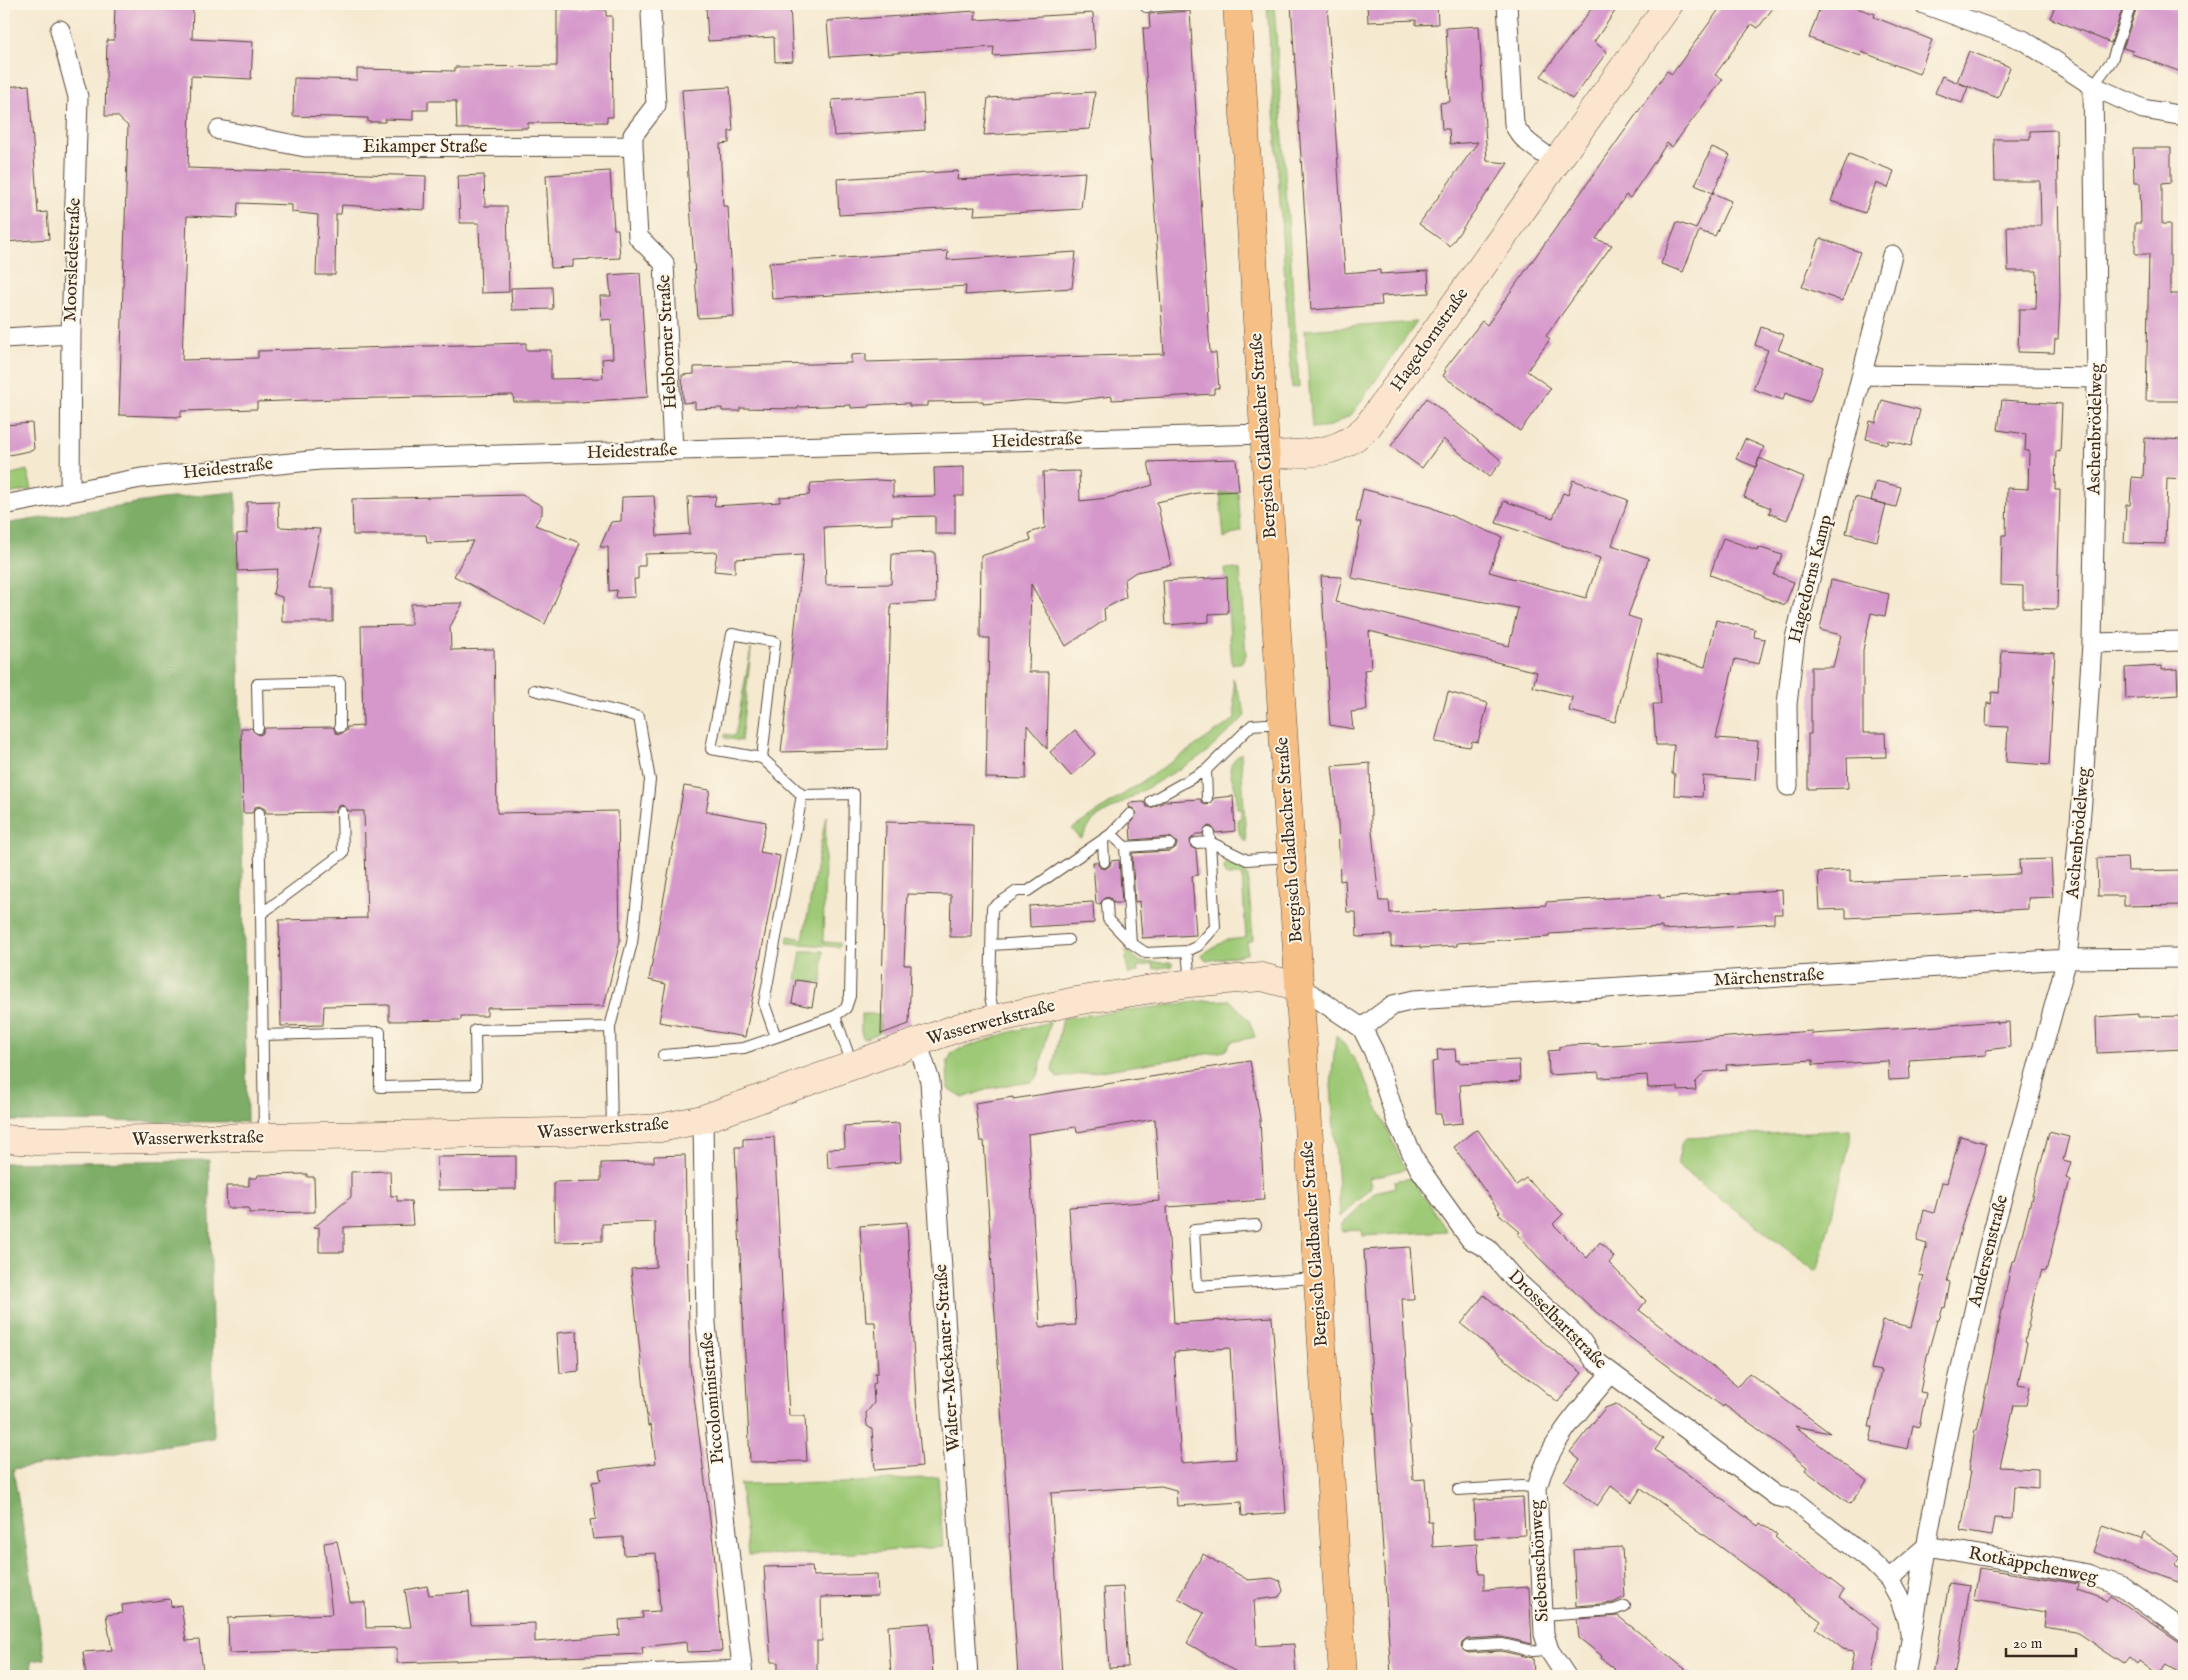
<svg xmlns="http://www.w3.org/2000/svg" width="2188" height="1680" viewBox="0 0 2188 1680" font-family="'IM FELL English',serif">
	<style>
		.green { fill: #9ec976; stroke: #6c7a4a }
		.forest { fill: #7ead67; stroke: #5c6c42 }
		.building { fill: #d698cb; fill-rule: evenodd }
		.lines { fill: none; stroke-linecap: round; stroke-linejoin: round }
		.lane-casing { stroke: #574739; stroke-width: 12 }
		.street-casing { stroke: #574739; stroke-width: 21 }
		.secondary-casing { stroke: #574739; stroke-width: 29 }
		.primary-casing { stroke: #574739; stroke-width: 29 }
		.lane { stroke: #fff; stroke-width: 10 }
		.street { stroke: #fff; stroke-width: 19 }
		.secondary { stroke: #fbe5cf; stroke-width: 28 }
		.primary { stroke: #f5bf86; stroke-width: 28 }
		.labels { text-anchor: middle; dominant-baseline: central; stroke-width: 4; stroke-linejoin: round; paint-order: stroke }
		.street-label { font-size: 18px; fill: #3b2a1e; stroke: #fcf5e5 }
	</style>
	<rect width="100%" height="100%" fill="#fcf5e5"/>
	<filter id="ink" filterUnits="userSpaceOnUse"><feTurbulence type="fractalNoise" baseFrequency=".02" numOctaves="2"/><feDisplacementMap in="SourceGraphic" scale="10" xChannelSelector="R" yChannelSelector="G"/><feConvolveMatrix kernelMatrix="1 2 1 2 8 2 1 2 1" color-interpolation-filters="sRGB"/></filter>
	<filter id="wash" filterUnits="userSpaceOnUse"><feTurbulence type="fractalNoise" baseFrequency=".0096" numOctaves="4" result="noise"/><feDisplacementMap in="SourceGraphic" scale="20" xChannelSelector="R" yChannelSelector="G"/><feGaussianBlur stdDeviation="1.12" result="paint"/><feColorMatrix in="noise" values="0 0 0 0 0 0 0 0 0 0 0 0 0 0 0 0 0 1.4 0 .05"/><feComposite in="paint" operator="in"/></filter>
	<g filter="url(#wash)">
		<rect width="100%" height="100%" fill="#f5e9d0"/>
		<path class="green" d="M1267,4H1274L1299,387L1292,388Z
			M1417,322L1352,414L1331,426L1312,428L1305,330Z
			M27,470L32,489L4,495V476Z
			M1238,492L1241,531L1224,538L1220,493Z
			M1225,568L1240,570L1246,655L1242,662L1232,665Z
			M751,649L741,741L725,738V734L735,736Z
			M1233,678C1236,691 1244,703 1245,716L1205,754L1094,819L1081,839L1072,829L1235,719Z
			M1241,753L1246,842C1238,836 1238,829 1238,819L1241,818V808H1237C1237,801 1237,794 1235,788C1230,770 1225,767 1241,753Z
			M826,816L823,942L840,943V947L787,943L788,936L803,939Z
			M1231,861L1243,869L1248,877L1253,940L1247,942V954L1206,961L1202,956L1204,953L1226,940L1246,938L1242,875H1225L1224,867L1228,862Z
			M1125,950L1141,962L1172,963L1173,966L1154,969L1153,964L1137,967L1138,972L1128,974Z
			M801,951H823L822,983L796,979Z
			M1230,1000L1249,1020L1255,1037L1231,1042L1225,1051L1057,1078L1052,1070L1063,1018L1204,1001Z
			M861,1014H881L880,1033L863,1039L861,1031Z
			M1050,1022L1038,1076L1031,1082L991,1088L963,1098L948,1089L947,1064L952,1052L1011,1032Z
			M1336,1035C1367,1067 1383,1128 1406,1169L1369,1178L1371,1187L1340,1217L1331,1085Z
			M1850,1130L1851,1138L1818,1269L1814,1270L1677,1165L1682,1142L1686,1138Z
			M1411,1178L1447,1231L1363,1236L1362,1230L1341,1231V1225L1375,1192L1395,1187L1394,1181Z
			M938,1477L943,1547L855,1553L748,1555L740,1484L843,1483Z"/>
		<path class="forest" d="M236,492L247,1122L4,1121V524L162,499Z
			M209,1160L214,1438L13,1469L45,1659L31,1661L33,1676H4V1163Z"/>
		<g id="blocks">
			<path class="building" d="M115,4L193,6L192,39L253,42L251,79L191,76L188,168L426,176L425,210L342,205L341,214H336L335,275H316L318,215L292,212V205L238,203L237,218L187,216L182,360L258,358V351L526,343V350H551V379L603,378L602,359L613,358L611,319L602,320L600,296H611L609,275L640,273L648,397L580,402H514L513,395L336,399L257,402V409L181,411V417L119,415L128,126L117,116H105L107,40H114Z
				M744,4H790L793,61L775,62L774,37L708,41L706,6Z
				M1291,4H1327L1345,273L1380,270V274L1428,271L1429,293L1381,296L1382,305L1311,310Z
				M1367,4H1437L1438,24L1416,25V20L1368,22Z
				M1595,4H1620L1594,42L1607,52L1572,99L1541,76Z
				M1723,4H1776L1758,28L1752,24L1715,75L1723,79L1672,147L1667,143L1630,198L1626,195L1596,239L1612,245L1546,336L1550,339L1527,371L1551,388L1520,431L1443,376L1446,371L1444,370L1482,321L1487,325L1667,71L1672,74Z
				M1821,4H1845L1875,14L1874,17L1932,40L1919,74L1862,52L1861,56L1809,38Z
				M2056,4H2124L2111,43L2050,18Z
				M2138,4H2157L2184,13V73L2132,54L2133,51L2123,48Z
				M557,9H606V16H612L613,117H607V122L528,123V128L457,129L456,101H428V110H413V120L385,119V122H368V118L293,116L294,78L357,80V69L455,71V67L557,66Z
				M976,11L975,20L1093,13L1095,49L993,56L994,47L830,57L827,21Z
				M1190,11L1210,353H1216L1219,388H1214V394L1112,400V396L1065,402L1027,400L983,404V401L927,402V406H909V403L869,405V407L851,408V405L798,407V409L740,408V411H722V408L695,409V402L683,403L682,375L694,374V367L851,363V355L866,354V362L1164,354L1143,28H1150L1149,14Z
				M1479,26L1487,161L1508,163L1450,246L1419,224L1478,142L1450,144L1449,129H1442L1440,103L1450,102L1446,28Z
				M1969,51L2010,67L1998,98L1957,82Z
				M1942,76L1968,87L1962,103L1935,93Z
				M29,85L38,213L47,212L49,239L4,242V87Z
				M730,87L733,131H729V143L720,144L723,206H728L734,316L698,318L682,90Z
				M1095,92L1090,129L984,135L988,98Z
				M923,94L925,130L834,136L832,100Z
				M2057,130L2060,297L2058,339H2055L2054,353L2018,352L2019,309H2036L2037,271H2008L2007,226H2041L2040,181H1995L1994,139H2030V131Z
				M1712,147L1730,155L1713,193L1695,185Z
				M2133,148H2171V182L2162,183V224H2170V294H2180V298H2184L2181,401H2146L2149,254H2135V223H2141L2140,183H2134Z
				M1849,154L1894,171L1888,188L1876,183L1865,213L1831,201Z
				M610,171L614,229H618L620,258L573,260V267L551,268L546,175Z
				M958,171L957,180L1085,172L1081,209L974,215L975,207L839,215L837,179Z
				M484,175L485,206H507L509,292L481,293L479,223H460L458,176Z
				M1712,193L1731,201L1715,236L1699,231L1683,272L1661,264L1677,222L1696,229Z
				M1820,238L1860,252L1842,301L1802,287Z
				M948,251L947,260L1076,252L1072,288L965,295L966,286L772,299L769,263Z
				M552,287L553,309L512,310L511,288Z
				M1761,327L1784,335L1778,350L1823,367L1810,402L1785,393L1783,400L1753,389L1768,350L1755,345Z
				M1427,398L1502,461L1489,477L1443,439L1422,468L1391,446Z
				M1882,400L1920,410L1911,446L1888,440L1887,444L1866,439L1870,421L1876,423Z
				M2002,400L2062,404L2060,452L2056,451L2055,490H2060L2057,609L2023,608V586L2001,585L2002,535H2006L2007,488L2028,489L2029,451H2025L2026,434L1998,430Z
				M32,423L34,450L4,456V425Z
				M2145,438L2184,440V479L2167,478L2165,544L2124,543L2126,505H2130L2132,477L2143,478Z
				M1745,439L1764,447L1756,467L1736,459Z
				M1759,458L1804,477L1787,520L1769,513L1771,508L1744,497Z
				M1236,459L1239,491L1197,493L1157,502L1171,565L1136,572L1124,580L1126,597L1104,609L1105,620L1066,646L1031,584L1029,672H1049L1047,749L1027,725L1026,779L986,778L989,638H980L981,556L1031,540L1029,533L1045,528L1043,472L1079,471L1080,501L1107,498L1153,485L1148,462Z
				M964,467V496H955V534H935V516L892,517V524L824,527L826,585L891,584L892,554L935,552L936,602L891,604L887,749L781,752L803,555L735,559V573L714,571L717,552L645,554V566H638V579H634L635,597L616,598L617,590L609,591L608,547H600L611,522L621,521L622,497L654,496L657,536L690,534L688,497L716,496L714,506L780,502V497L809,495L811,483L878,480L893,481V497L935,496L934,468Z
				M1573,480L1628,500L1612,545L1649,558L1628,616L1641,620L1615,722L1569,711L1572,697L1533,687L1537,672L1369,631L1371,669L1364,670L1367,710L1351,712L1353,729L1330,725L1321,576L1342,577L1336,602L1509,646L1518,608L1351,578L1361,522H1356L1363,489L1430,507L1502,537L1489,572L1586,598L1600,558L1496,523L1504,501L1553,518L1563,493L1568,495Z
				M1876,481L1901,487L1896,507L1871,501Z
				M522,495L542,506V514L535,525L580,543L545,624L454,576L473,541L427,543L426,535H353L352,499Z
				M1855,497L1886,504L1877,541L1846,533Z
				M278,501L279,527L320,529L309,588H333V622H282V597L273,594L278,569L238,571L237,534L247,533V502Z
				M1723,538L1757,550L1758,547L1782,555L1774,575L1794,582L1785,605L1763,597V595L1710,575Z
				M1227,577L1228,613L1209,614V622L1166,625L1163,581Z
				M1831,580L1889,594L1885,616L1871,613L1863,650V733H1885L1886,757L1847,758L1848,788L1808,789V734H1811V667H1833L1841,635L1820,630Z
				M463,603L450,627L451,650L494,649L497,813L618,811L620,941L604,1006L487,1008V1016H461V1020L389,1021V1005L324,1006L323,1025L281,1026L279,920L367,918L364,811H349L342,805L338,806L335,812L266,813L265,809L259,806L255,807L252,813H243L241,728H251L258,735L262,734L265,728L333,727L336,733L340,734L346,731L347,727L363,726L361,626L411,625V604Z
				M1716,620L1755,629L1754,637L1765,639L1759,664L1735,659L1716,738L1758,741L1755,780L1703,776L1702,797L1674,795L1675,774H1672L1674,745H1656L1653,704H1661L1657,654L1705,667Z
				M2002,650L2055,653L2049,765L2006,762L2008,727L1986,726L1987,703L1991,704L1992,692L1999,693Z
				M2162,666V670L2177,669L2178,695L2126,699L2125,668Z
				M1448,692L1488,703L1478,742L1472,741L1470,747L1435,742Z
				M1075,730L1095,754L1071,776L1050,752Z
				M1370,763L1371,821L1379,901H1389L1390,913L1546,905V902L1660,895V898L1782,890L1783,914H1774V923L1662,930V927L1549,934V937L1457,943V946L1420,948V946L1391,947V935L1357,937L1356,912H1347L1345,880L1340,881L1338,823L1332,766Z
				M684,786L710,790L706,811L766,822L760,852L780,856L745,1037L659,1022L666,984L649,980Z
				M1233,796L1235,831L1216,833L1212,827L1208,826L1202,834H1196L1190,840L1191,847L1196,850L1198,875L1192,876L1196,935L1142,938L1139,901L1135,902L1132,853L1171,851L1176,847L1177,843L1170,837L1131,840L1130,824L1137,813L1134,809L1129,807V803L1144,802L1147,807L1151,808L1166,801L1200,799L1203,804L1208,805L1214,798Z
				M886,822L973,824L971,937H950L951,895L907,894L904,965H911L909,1024L881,1034Z
				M2127,857L2128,871L2184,870V905L2124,906V896H2098L2097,858Z
				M2051,859L2053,897L2028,898V909L1846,918V909L1820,910L1818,872L1850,870V882L2020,874L2019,860Z
				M1119,860L1122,903H1114L1110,898L1106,897L1100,904H1096L1093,862H1097L1100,868L1105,869L1110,866L1111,861Z
				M1093,902L1094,923L1030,927L1029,906Z
				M796,980L816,983L812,1007L792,1003Z
				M2138,1014V1017L2184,1016V1049L2097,1053L2096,1017Z
				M1997,1021V1023L2009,1022L2010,1047L1986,1050V1055L1909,1060L1910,1079L1889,1080L1888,1061L1813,1065V1060L1726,1065L1727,1070L1705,1072L1695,1083L1696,1090L1678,1091V1087L1648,1088L1647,1075L1599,1078V1072L1549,1075L1548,1051L1559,1050V1047L1571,1045L1598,1044V1046L1772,1034L1812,1031V1034L1939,1026Z
				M1455,1049L1456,1061L1459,1060V1063L1519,1060L1520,1081L1460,1085L1463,1123L1442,1125L1441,1114H1435L1432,1062L1438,1061L1437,1050Z
				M1250,1061L1260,1119L1264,1200L1167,1207L1174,1323L1272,1317L1286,1513L1242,1516L1241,1502L1177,1506L1176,1490L1161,1486L1051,1493L1062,1676H1018L984,1141H980L975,1103L1013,1097V1099ZM1155,1119L1160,1201L1069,1207L1076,1325L1040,1327L1028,1134L1076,1127L1077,1132ZM1230,1348L1236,1459L1181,1463L1174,1352Z
				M899,1123L901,1162L828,1168L827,1149L845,1148L844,1126Z
				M1478,1130L1516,1185L1526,1178L1563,1214L1553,1224L1587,1258L1600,1242L1614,1257L1609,1263L1646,1301L1639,1310L1738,1386L1749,1373L1830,1433L1795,1426L1867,1481L1850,1504L1805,1470L1807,1467L1754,1426L1724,1405L1723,1407L1597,1313L1538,1257L1518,1234L1520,1232L1498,1213L1500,1212L1454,1147L1474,1131Z
				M2049,1132L2069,1137L2063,1160L2071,1162L2066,1178L2070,1180L2046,1271L2042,1270L2034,1296L2025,1342L2027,1343L2018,1384L2030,1386L2026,1405H2014L2000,1467L2038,1469V1488L2014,1486L2012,1519L1995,1518L1992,1536L1961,1531L1971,1471H1969L1975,1429L1977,1430L1984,1399L2012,1261H2015Z
				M1960,1136L1986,1143L1985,1152L1963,1221L1947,1282L1950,1283L1945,1308L1943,1307L1939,1320H1937L1927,1356L1920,1392L1926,1393L1919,1427L1913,1425L1908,1449L1870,1441L1873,1427H1869L1881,1371L1871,1369L1883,1321L1911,1327L1924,1276L1919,1275L1927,1244L1917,1241L1924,1210L1934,1213L1942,1182L1947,1183Z
				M774,1137L789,1416H805L807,1461L750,1462L735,1147H743V1139Z
				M685,1155L690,1366L714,1551L722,1651L687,1652L686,1642L642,1647L643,1654L397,1663V1648L229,1653L228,1618L332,1614L324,1543L337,1541L350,1602H365L366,1628L411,1627L405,1590L427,1586L429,1595L469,1592L471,1625L535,1623V1642L620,1635L619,1620L643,1618L642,1612L660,1611L656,1553L624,1555L623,1537L593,1539L590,1520L596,1519L592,1482L601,1481L599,1470L656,1463L651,1425L648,1426L631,1269L656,1267L655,1222L602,1224V1241L555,1242L554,1197V1182L601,1181V1163L654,1162V1156Z
				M516,1156V1189L438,1190L437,1157Z
				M390,1171L391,1196H397V1201H411L413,1225L344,1227V1252H319V1227L313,1228L351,1197V1172Z
				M307,1174V1177H314L315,1212L249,1213V1208H227L226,1186H249V1178H257L258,1175Z
				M907,1222L916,1400L922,1466L875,1470L872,1429L867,1426L866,1413L874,1403L873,1384L876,1383L875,1373H878L875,1322H866L860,1226Z
				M1410,1247L1414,1299H1402L1413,1480L1425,1479L1428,1522H1432L1433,1547L1477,1544L1479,1574H1484V1590L1529,1587L1532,1644L1502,1637L1467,1639L1462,1643L1461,1647L1468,1653L1501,1651L1533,1658L1534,1676H1391L1364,1250Z
				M1484,1295L1582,1373L1558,1402L1461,1324Z
				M577,1331L579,1371L560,1373L557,1333Z
				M1616,1404L1663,1439L1655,1450L1758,1526L1760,1523L1777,1535L1775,1537L1783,1544L1844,1590L1839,1597L1878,1627V1641L1870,1676H1849L1854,1651L1843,1649L1816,1628L1821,1621L1641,1488L1632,1502L1611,1486L1597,1506L1564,1481L1580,1460L1570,1452L1605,1408Z
				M1523,1497L1525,1535L1475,1538L1474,1500Z
				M2102,1526L2141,1539L2144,1532L2180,1558L2175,1564L2184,1570V1584L2093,1552Z
				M1622,1547L1625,1597L1613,1603L1576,1606L1573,1550Z
				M1203,1554L1248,1580L1272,1578L1280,1581L1283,1591L1279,1597L1254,1600L1257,1646L1294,1644L1296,1676H1239L1238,1673L1187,1643L1204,1613L1178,1598Z
				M812,1566L813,1576L877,1574L878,1596L821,1597L822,1641H817V1676H778V1662H771L764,1567Z
				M1979,1568L2079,1584L2078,1590L2107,1600L2111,1595L2184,1645V1676L2167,1666L2158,1676L2139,1662L2137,1665L2129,1658L2124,1664L2076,1632L2044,1627L2046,1612L1974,1600Z
				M1949,1583L1970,1586L1960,1646L1954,1676H1933Z
				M1123,1587L1128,1667L1109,1668L1104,1588Z
				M170,1599L171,1607L181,1605L186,1641L199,1640L203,1671L151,1676H86L83,1652L112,1650L106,1615L123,1613L122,1605Z
				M1618,1616L1694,1676H1624L1601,1658L1602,1656L1579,1638L1577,1619Z
				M930,1623L933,1676H891L888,1626Z"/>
		</g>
	</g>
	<g filter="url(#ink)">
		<use href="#blocks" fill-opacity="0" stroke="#574739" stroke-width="1"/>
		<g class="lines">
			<defs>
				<path id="lane" d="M1146,7L1187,4
					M2093,86L2112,60L2131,4
					M534,690L639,717L650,780L632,943L610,1027L612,1130
					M258,728L257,684L340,682V727
					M762,758L711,749L732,634L775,642L762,758L802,795L854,794L850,996L846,1008L835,1016L852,1064
					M1206,770L1207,798
					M1151,801L1206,770L1252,725L1281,723
					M259,813L261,914L343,853L342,812
					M1111,834L1125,847L1131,943L1146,953L1187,951L1198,946L1215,927L1210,842L1247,860L1290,857
					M1103,840L1104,862
					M1196,843L1210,842L1209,833
					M1125,847L1170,844
					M1107,904L1108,919L1131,943
					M261,914L264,1135
					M992,945L1068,940
					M1187,951L1190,982
					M995,1018L990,997L992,908L1017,891H1028L1111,834L1130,814
					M262,1035L380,1032V1087L476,1085L475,1030L610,1027
					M776,1037L835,1016
					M663,1055L744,1048L776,1037L764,1003L802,795
					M1256,1225L1194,1230L1197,1286L1316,1278
					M1458,1490L1522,1486L1537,1488
					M1543,1615L1614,1610L1625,1606
					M1468,1646L1502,1644L1533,1651L1549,1650"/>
				<path id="street" d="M1507,4L1514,124C1522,142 1540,151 1556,162
					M651,14L656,105L633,135V146L638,237L664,263L673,450
					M60,30L78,97L71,334L70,491
					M2093,86L2143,109L2184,116
					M219,130L305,147L633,146
					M4,338L71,334
					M1862,375L2097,378
					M4,505L141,478L320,460L1264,434
					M2092,643L2184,641
					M1788,786L1787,704L1795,638L1892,255
					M1300,987L1362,1028L1374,1052L1397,1122L1419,1168L1470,1239L1488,1249L1514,1279L1580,1339L1594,1360L1776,1496L1793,1500L1871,1561L1889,1579L1899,1597L1907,1620L1909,1634
					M1362,1028L1393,1005L1414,1000L2067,959L2184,958
					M917,1042L930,1081L968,1676
					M703,1119L706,1323L714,1416L743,1676
					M1927,1546L2088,1574L2123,1587L2184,1631
					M1889,1579L1927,1546
					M588,1676L742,1670
					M1566,1676L1549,1650L1544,1634L1537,1488C1549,1441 1581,1409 1611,1373
					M1905,1676L1930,1525L1954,1399L1987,1253L2067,959L2082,801L2092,643L2097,378L2093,86L2023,40L1924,4"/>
				<path id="secondary" d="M1265,455C1305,453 1338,457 1368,426L1669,4
					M4,1139L36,1141L612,1131L660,1128L703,1119L963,1026L1076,1001L1190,983L1262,977L1300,987"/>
				<path id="primary" d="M1237,4L1343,1676"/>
			</defs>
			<use href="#lane" class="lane-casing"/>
			<use href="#street" class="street-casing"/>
			<use href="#secondary" class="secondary-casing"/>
			<use href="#primary" class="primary-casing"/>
			<use href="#lane" class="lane"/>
			<use href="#street" class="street"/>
			<use href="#secondary" class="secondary"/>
			<use href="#primary" class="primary"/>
		</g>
	</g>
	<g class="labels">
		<g class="street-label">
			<text x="425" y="147">Eikamper Straße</text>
			<text transform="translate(73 260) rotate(-88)">Moorsledestraße</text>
			<text transform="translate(1430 340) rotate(-55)">Hagedornstraße</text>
			<text transform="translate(668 342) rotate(-93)">Hebborner Straße</text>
			<text transform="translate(2096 429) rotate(-89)">Aschenbrödelweg</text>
			<text transform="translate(1264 436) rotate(-94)">Bergisch Gladbacher Straße</text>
			<text transform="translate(1037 441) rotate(-2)">Heidestraße</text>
			<text transform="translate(632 452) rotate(-2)">Heidestraße</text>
			<text transform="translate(228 469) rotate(-6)">Heidestraße</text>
			<text transform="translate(1811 579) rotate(-76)">Hagedorns Kamp</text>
			<text transform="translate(2079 833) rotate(-85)">Aschenbrödelweg</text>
			<text transform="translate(1290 840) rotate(-94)">Bergisch Gladbacher Straße</text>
			<text transform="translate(1769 978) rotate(-3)">Märchenstraße</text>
			<text transform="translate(991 1023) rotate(-15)">Wasserwerkstraße</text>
			<text transform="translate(603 1129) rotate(-4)">Wasserwerkstraße</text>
			<text transform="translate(198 1139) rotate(-1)">Wasserwerkstraße</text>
			<text transform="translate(1315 1244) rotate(-94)">Bergisch Gladbacher Straße</text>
			<text transform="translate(1989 1251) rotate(-76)">Andersenstraße</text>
			<text transform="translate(1557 1320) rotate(45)">Drosselbartstraße</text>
			<text transform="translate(948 1358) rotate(-94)">Walter-Meckauer-Straße</text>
			<text transform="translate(713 1398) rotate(-95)">Piccoloministraße</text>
			<text transform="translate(1540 1561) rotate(-93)">Siebenschönweg</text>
			<text transform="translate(2033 1566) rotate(11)">Rotkäppchenweg</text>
		</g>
	</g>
	<rect width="2188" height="1680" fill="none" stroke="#fcf5e5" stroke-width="20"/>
	<path d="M2006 1648v8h70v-8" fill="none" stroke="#3b2a1e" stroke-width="2.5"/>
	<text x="2013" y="1648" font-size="15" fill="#3b2a1e" stroke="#fcf5e5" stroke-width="4" paint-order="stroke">20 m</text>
</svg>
